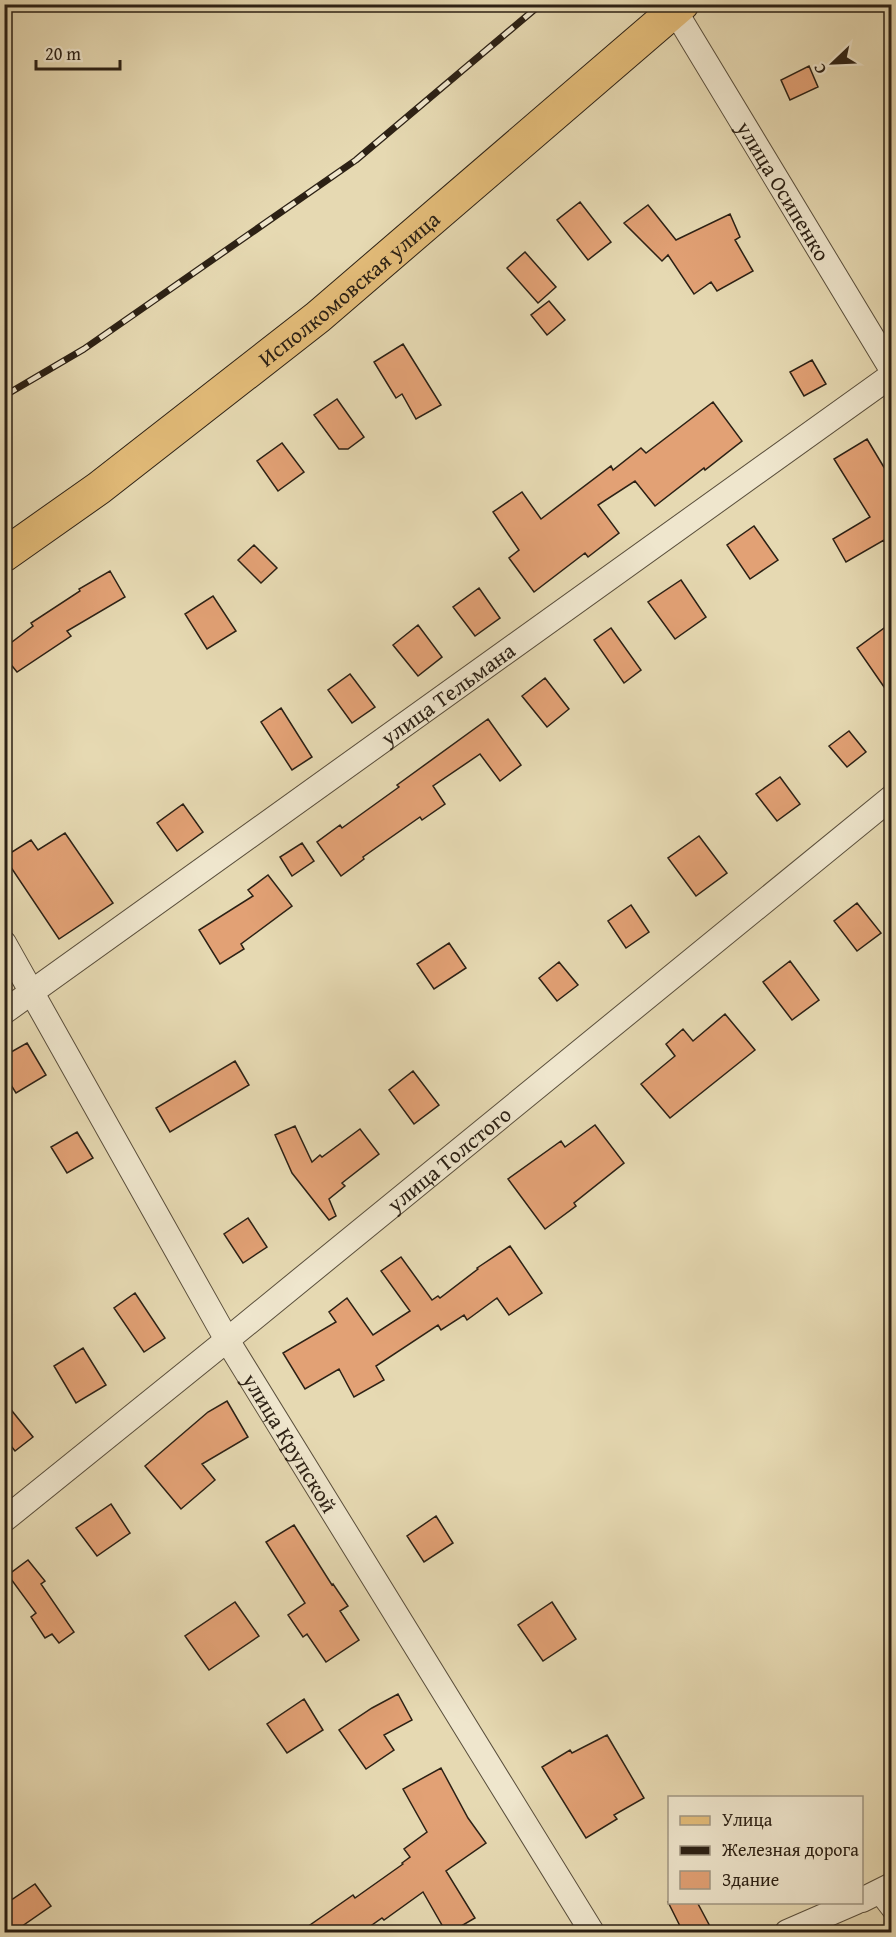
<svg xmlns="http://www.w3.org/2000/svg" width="896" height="1937" viewBox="0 0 896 1937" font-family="'Gentium Book Plus',serif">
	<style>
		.building { fill: #e2a175; stroke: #2c2115; stroke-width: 1.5 }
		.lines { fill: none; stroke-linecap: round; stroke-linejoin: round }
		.service-casing { stroke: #5a4f3c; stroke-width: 14 }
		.minor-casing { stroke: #5a4f3c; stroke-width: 26 }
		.primary-casing { stroke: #2c2115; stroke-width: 35 }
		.service { stroke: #efe6cd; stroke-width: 12 }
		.minor { stroke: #efe6cd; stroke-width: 24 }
		.primary { stroke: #e3bc79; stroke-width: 33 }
		.rail-casing { stroke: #2c2115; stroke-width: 7 }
		.rail { stroke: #efe6cd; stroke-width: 4.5; stroke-dasharray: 14; stroke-linecap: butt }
		.labels { text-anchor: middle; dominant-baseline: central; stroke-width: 4.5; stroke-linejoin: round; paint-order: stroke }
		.street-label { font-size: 22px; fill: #2c2115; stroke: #efe6cd }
	</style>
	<rect width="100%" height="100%" fill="#e6d9b2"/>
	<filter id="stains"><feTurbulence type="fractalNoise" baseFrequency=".00333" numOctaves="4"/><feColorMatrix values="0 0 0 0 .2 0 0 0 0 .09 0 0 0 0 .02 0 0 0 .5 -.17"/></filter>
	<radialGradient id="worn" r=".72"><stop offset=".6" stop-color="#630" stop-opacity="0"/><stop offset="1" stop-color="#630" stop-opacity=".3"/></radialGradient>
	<path class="building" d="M809,66L818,87L790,100L781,80Z
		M580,202L611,242L588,260L557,220Z
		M648,205L676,240L730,214L740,237L735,240L753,271L717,291L711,282L694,294L668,255L662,261L624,223Z
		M525,252L556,287L538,303L507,268Z
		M549,301L565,320L547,335L531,315Z
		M403,344L441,405L416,419L402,394L396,398L374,362Z
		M812,360L826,384L804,396L790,372Z
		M337,399L364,437L348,449H339L314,415Z
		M713,402L742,441L705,470L704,468L655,506L635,481L598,505L619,533L588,557L585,553L534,592L509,558L519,550L493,512L522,492L541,519L611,466L613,470L641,448L646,453Z
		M867,439L891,479V552L884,540L846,562L833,539L870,517L834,459Z
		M282,443L304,472L278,491L257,461Z
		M754,526L778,560L750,579L727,545Z
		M254,545L277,568L261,583L238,560Z
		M110,571L125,597L67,631L71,636L17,672L4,656V648L33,626L31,623L80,591L79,589Z
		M681,580L706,617L675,639L648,602Z
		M479,588L500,618L475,636L453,607Z
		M213,596L236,631L207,649L185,614Z
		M891,623V697L857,648Z
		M418,625L442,657L418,676L393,645Z
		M611,628L641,670L624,683L594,640Z
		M350,674L375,707L352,723L328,690Z
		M545,678L569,709L547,727L522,696Z
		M281,708L312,757L292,770L261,722Z
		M488,719L521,765L500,781L480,754L433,786L445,804L422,820L420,817L363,857L364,859L341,876L317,842L340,825L342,828L399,787L397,785Z
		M849,731L866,752L847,767L829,746Z
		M780,777L800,804L777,821L756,794Z
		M183,804L203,832L177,851L157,823Z
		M65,833L113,903L59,939L4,857L31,840L38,850Z
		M699,836L727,873L696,896L668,858Z
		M302,843L314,861L292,876L280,857Z
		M268,875L292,906L241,944L244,949L220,964L199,930L253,896L248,890Z
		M857,903L881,933L857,951L834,921Z
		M631,905L649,932L626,948L608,921Z
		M449,943L466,968L434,989L417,964Z
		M790,961L819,1000L792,1020L763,982Z
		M559,962L578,985L557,1001L539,978Z
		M725,1014L755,1050L670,1118L641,1084L675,1056L666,1044L683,1029L693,1041Z
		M27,1043L46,1075L16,1093L4,1074V1056Z
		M235,1061L249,1085L170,1132L156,1108Z
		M413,1071L439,1105L414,1124L389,1090Z
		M595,1125L624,1163L574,1203L576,1206L545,1229L508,1179L561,1141L565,1147Z
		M295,1126L312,1162L320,1155L322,1157L360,1129L379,1154L342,1183L345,1186L329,1199L336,1216L329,1220L292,1173L275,1135Z
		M77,1132L93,1158L67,1173L51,1147Z
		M248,1218L267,1247L243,1263L224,1234Z
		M510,1246L542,1293L509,1315L497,1298L467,1320L464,1315L441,1330L438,1325L376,1366L384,1380L354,1397L339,1369L305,1389L283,1353L336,1322L329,1312L347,1298L373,1335L410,1311L381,1271L401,1257L432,1300L438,1296L440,1298L478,1269L477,1268Z
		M135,1293L165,1338L144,1352L114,1308Z
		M83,1348L106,1385L76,1403L54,1366Z
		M4,1401L33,1437L15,1451L4,1437Z
		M227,1401L248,1437L202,1464L215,1480L181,1509L145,1466L208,1412Z
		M111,1504L130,1533L97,1556L76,1528Z
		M436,1516L453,1543L424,1562L407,1536Z
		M294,1525L332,1585L333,1584L348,1606L340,1611L359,1640L326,1662L307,1634L303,1637L288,1615L305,1603L266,1542Z
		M28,1560L45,1581L41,1584L74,1632L59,1643L52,1634L45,1638L31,1617L36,1613L8,1575Z
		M235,1602L259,1636L209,1670L185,1636Z
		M552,1602L576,1639L543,1661L518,1625Z
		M398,1694L412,1720L384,1735L394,1750L366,1769L339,1730L372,1708Z
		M304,1699L323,1730L287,1753L267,1724Z
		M607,1735L644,1798L614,1815L617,1819L586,1838L542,1767L570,1750L572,1753Z
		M441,1768L468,1818L486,1843L446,1871L475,1918L451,1932H446L423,1892L384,1920L382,1918L362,1932H300L353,1895L355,1898L403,1864L402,1863L410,1857L404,1849L427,1832L403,1789Z
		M35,1884L51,1906L15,1931L4,1916V1905Z
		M668,1902H697L713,1932H683Z"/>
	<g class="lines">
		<defs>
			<path id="service" d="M875,1894L892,1916"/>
			<g id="minor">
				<path id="s1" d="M675,11L892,370"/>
				<path id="s2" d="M4,943L227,1340L592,1932"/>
				<path id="s3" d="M4,1012L892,375"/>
				<path id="s4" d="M4,1520L227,1340L892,797"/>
				<path d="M862,1900L892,1885"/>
				<path d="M787,1932L856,1902"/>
			</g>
			<g id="primary">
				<path id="s5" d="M4,555L99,488L318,317L682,4"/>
			</g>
		</defs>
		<use href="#service" class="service-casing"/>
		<use href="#minor" class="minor-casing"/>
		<use href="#primary" class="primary-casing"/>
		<use href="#service" class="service"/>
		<use href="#minor" class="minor"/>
		<use href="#primary" class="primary"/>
		<defs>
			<path id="rail" d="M4,396L84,349L356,160L541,4"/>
		</defs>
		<use href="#rail" class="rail-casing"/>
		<use href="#rail" class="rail"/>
	</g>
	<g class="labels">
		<g class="street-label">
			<text stroke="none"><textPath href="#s1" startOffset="210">улица Осипенко</textPath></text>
			<text stroke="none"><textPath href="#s5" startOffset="436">Исполкомовская улица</textPath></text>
			<text stroke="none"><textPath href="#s3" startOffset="546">улица Тельмана</textPath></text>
			<text stroke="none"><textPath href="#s4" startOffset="573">улица Толстого</textPath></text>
			<text stroke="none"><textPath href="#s2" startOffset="576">улица Крупской</textPath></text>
		</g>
	</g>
	<rect width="896" height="1937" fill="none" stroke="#e6d9b2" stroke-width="24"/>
	<rect x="6" y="6" width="884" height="1925" fill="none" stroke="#2c2115" stroke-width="3"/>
	<rect x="12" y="12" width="872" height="1913" fill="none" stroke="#2c2115" stroke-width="1.5"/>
	<rect x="668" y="1796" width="195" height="108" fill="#efe6cd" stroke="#a19783" stroke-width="1.5"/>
	<rect x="680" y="1816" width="30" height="9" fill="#e3bc79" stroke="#a19783" stroke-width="1.5"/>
	<text x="722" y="1826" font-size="18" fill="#2c2115">Улица</text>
	<rect x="680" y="1846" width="30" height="9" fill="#2c2115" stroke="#a19783" stroke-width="1.5"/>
	<text x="722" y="1856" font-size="18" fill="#2c2115">Железная дорога</text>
	<rect x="680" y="1871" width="30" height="18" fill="#e2a175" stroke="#a19783" stroke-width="1.5"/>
	<text x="722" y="1886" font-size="18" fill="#2c2115">Здание</text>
	<g transform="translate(833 63) rotate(247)" stroke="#efe6cd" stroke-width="4.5" paint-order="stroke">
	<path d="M0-4.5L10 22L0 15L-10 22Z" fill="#2c2115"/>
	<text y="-9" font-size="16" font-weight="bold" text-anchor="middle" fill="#2c2115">С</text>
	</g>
	<path d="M36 60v9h84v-9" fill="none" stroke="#2c2115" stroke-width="3"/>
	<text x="45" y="60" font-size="18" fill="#2c2115" stroke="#efe6cd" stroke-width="4.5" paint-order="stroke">20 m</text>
	<rect width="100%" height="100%" filter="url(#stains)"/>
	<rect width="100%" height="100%" fill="url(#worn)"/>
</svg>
